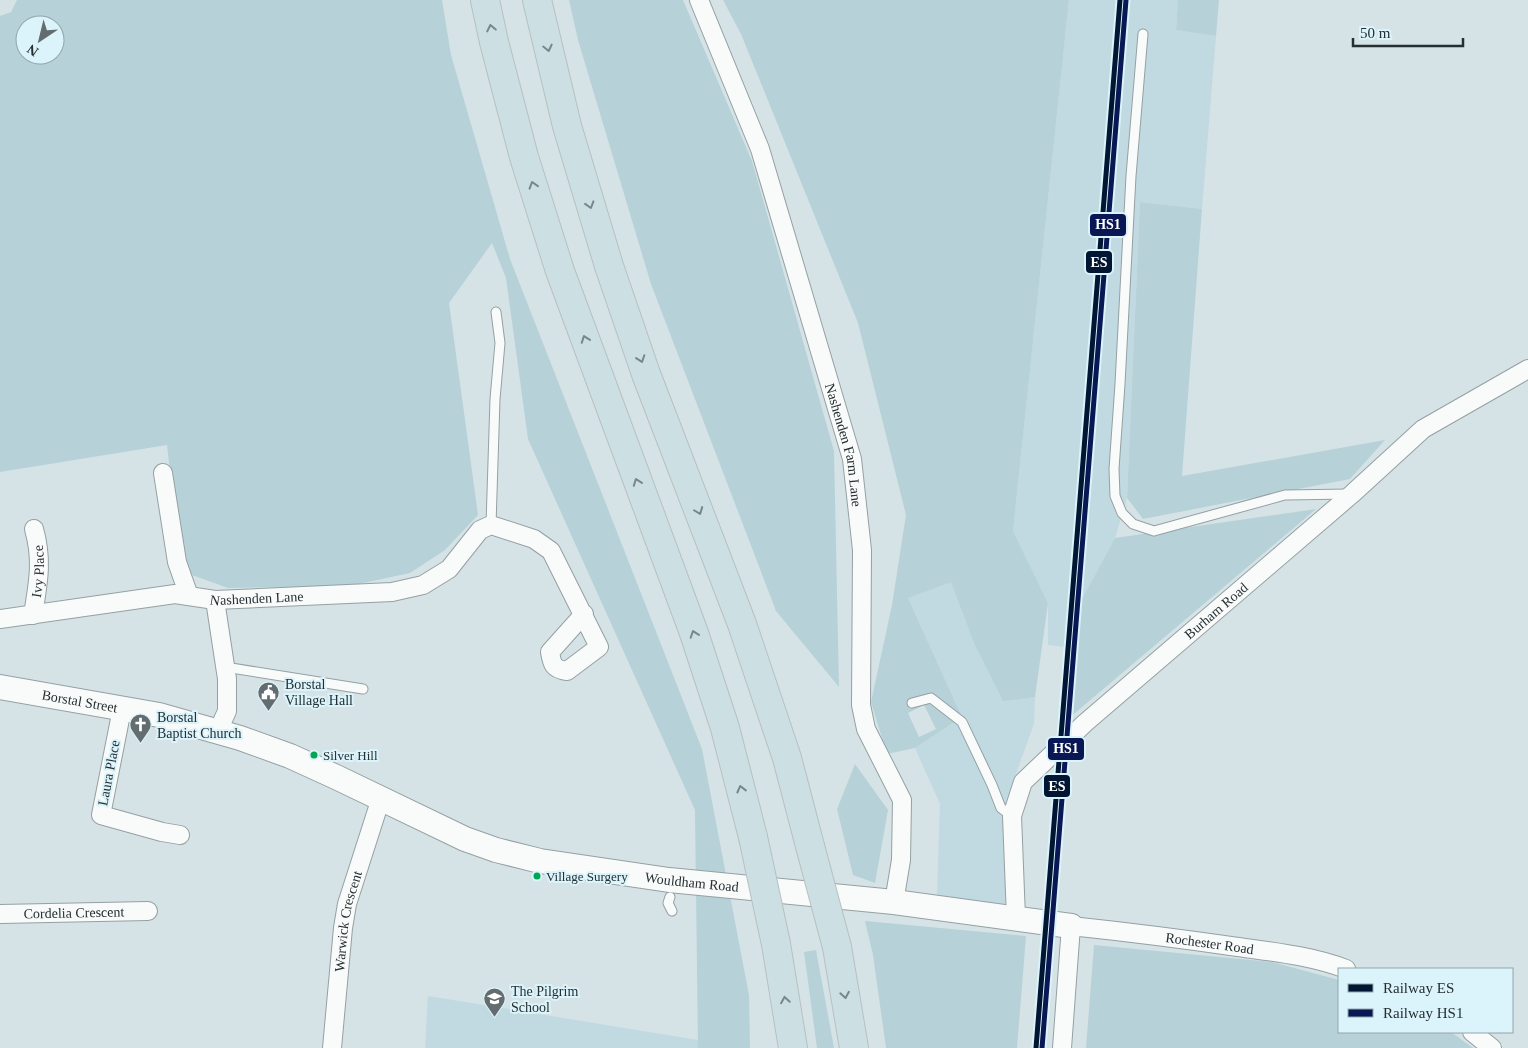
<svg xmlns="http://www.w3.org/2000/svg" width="1528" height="1048" viewBox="0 0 1528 1048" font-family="Georgia,serif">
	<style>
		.built { fill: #c1d9e0 }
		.green { fill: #b6d1d8; fill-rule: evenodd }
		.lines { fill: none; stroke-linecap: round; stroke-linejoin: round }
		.lane-casing { stroke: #95a0a2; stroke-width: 11 }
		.street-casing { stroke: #95a0a2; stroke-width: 20 }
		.secondary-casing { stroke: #95a0a2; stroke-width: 26 }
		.highway-casing { stroke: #b8bfc1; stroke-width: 30 }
		.lane { stroke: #f9fbfb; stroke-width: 9 }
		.street { stroke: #f9fbfb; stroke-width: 18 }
		.secondary { stroke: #f9fbfb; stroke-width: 24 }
		.highway { stroke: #cce0e4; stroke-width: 28 }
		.highway-bridge-casing { stroke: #b8bfc1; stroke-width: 30; stroke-linecap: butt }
		.highway-bridge { stroke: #cce0e4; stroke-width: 28 }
		.rail-1-casing { stroke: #dbf4fb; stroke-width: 9 }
		.rail-2-casing { stroke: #dbf4fb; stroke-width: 9 }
		.rail-1 { stroke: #011633; stroke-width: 5 }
		.rail-2 { stroke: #091855; stroke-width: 5 }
		.oneway { stroke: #78878a }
		.bus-dot { fill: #00a651; stroke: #dbf4fb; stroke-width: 2 }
		.labels { text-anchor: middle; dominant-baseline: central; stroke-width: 4; stroke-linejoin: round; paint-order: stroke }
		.bus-label { font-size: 13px; fill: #252e31; stroke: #dbf4fb; text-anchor: start }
		.street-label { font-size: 14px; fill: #252e31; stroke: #dbf4fb }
		.poi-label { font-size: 14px; fill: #252e31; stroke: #dbf4fb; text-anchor: start }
		.line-badge { stroke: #dbf4fb; stroke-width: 2 }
		.badge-label { font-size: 14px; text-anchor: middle; font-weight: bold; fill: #fff }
	</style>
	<rect width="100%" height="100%" fill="#d5e3e6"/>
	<path class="built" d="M1069,0H1178L1176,30L1216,36L1202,209L1140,202L1127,498L1115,538L1082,599L1074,648L1048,645V603L1013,531Z
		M951,581L1003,700L1035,697L1034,724L1006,801L1005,905L937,897L940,804L915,748L962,717L908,598Z
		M428,996L698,1040V1048H425Z"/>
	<path class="green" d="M17,0H442L451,55L510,259L702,749L749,995L750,1048H698L695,810L528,439L506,278L492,243L449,303L478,515L445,550L410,573L349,586L228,588L181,571L167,445L0,472V16L11,12ZM25,25H55V55H25Z
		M569,0H683L752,161L834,451L839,687L776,611L651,284L578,40Z
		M723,0H1069L1013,531L1048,603L1035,697L1003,701L975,645L951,582L908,598L962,717L915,748L887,754L871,702L892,605L906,515L858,323L741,34ZM924,705L936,729L919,737L908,713Z
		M1178,0H1219L1216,36L1176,30Z
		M1140,202L1202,209L1182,476L1385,440L1350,479L1143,519L1127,498Z
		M1316,509L1069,718L1074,648L1082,599L1115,538Z
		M855,764L888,810L875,883L853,875L837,809Z
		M865,921L1026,936L1017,1048H886L873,955Z
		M1094,945L1272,962L1339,980V1032H1451L1473,1048H1086Z
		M816,950L834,1048H817L804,952Z"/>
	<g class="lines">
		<defs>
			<path id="lane" d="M1143,34L1131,176L1120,384L1114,469L1115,496L1122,513L1133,524L1154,531L1285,495L1350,494
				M491,525L495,399L500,343L496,312
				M225,667L363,689
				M912,703L931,698L962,722L992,785L1001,808L1012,816
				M670,897L668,903L672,911"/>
			<g id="street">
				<path id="s1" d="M699,0L760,149L852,459L862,550L861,705L866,729L902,800L901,860L894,902"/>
				<path d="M163,473L177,562L189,596"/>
				<path d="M215,600L227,679V711L218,731"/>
				<path id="s2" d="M33,615C38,583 43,561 34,529"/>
				<path id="s3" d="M0,619L175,594L215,600L392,592L423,585L449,569L480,530L491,525L534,539L551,551L599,647L567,671C553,669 552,664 550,652L584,614"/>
				<path d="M122,709L101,815L162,832L180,835"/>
				<path id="s4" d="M0,914L148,911"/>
				<path id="s5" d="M1016,918L1012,816L1023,782L1085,723L1352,494L1423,429L1528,369"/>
				<path d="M1472,1032L1492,1048"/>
				<path id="s6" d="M332,1048L343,928L347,904L381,798"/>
				<path id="s7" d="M1062,1048L1071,926C1127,932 1183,939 1238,947C1274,952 1312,956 1346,969"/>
			</g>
			<g id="secondary">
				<path id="s8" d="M0,687L159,715L240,738L290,756L336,777L465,839L496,850L540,861L669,880L894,902L1071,926"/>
			</g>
			<path id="highway" d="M485,0L494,42L524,157L560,271L694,633L725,728L753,837
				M537,0L567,126L609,266L646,374L742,624L787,758L810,846
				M776,944L793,1048
				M837,947L854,1048"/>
		</defs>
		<use href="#lane" class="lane-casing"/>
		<use href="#street" class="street-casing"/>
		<use href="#secondary" class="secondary-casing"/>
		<use href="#highway" class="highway-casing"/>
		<use href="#lane" class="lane"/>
		<use href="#street" class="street"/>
		<use href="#secondary" class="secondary"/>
		<use href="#highway" class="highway"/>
		<defs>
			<path id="highway-bridge" d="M753,837L776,944
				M810,846L837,947"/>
		</defs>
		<use href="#highway-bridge" class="highway-bridge-casing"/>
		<use href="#highway-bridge" class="highway-bridge"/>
		<defs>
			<path id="rail-1" d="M1036,1048L1120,0"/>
			<path id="rail-2" d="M1042,1048L1126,0"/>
		</defs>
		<use href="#rail-1" class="rail-1-casing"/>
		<use href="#rail-2" class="rail-2-casing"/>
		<use href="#rail-1" class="rail-1"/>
		<use href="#rail-2" class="rail-2"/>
	</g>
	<defs><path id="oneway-chevron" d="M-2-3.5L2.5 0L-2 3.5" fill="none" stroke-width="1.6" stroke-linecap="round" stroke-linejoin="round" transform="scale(1.25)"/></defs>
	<g class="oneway">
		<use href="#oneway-chevron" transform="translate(491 28) rotate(-102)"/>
		<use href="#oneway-chevron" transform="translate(548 48) rotate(77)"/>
		<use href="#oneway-chevron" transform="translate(533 185) rotate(-107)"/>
		<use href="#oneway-chevron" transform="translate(590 205) rotate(73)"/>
		<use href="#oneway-chevron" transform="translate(585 339) rotate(-110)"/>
		<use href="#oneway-chevron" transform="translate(641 359) rotate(71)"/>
		<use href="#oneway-chevron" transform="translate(637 482) rotate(-110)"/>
		<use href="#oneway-chevron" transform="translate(699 511) rotate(69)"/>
		<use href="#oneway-chevron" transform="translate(694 634) rotate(-109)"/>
		<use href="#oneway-chevron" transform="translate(741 789) rotate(-104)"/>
		<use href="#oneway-chevron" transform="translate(845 995) rotate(80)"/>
		<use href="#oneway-chevron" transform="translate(785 1000) rotate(-99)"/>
	</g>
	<defs>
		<symbol id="civic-pin" viewBox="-11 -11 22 30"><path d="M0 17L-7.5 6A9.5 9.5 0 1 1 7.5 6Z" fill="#636d70" stroke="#dbf4fb"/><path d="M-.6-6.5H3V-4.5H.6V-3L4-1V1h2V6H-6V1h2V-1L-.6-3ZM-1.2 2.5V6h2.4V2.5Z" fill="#fff"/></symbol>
		<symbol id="church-pin" viewBox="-11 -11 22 30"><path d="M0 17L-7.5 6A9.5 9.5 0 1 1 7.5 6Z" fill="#636d70" stroke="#dbf4fb"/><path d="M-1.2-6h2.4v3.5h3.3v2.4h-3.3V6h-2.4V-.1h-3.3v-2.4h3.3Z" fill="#fff"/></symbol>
		<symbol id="school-pin" viewBox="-11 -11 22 30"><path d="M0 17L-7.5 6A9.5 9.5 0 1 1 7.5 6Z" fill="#636d70" stroke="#dbf4fb"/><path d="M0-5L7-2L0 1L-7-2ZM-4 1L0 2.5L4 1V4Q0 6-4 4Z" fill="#fff"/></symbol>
	</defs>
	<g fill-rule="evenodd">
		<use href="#civic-pin" x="256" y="680" width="25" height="34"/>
		<use href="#church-pin" x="128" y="712" width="25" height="34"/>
		<use href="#school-pin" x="482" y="986" width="25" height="34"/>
	</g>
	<g class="bus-dot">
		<circle cx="314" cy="755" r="4.5"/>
		<circle cx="537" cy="876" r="4.5"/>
	</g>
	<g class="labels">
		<g class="bus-label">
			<text x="323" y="755">Silver Hill</text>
			<text x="546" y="876">Village Surgery</text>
		</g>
		<g class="street-label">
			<text stroke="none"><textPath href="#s1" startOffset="469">Nashenden Farm Lane</textPath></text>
			<text stroke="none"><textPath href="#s2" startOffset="44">Ivy Place</textPath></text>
			<text stroke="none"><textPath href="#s3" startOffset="259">Nashenden Lane</textPath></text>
			<text stroke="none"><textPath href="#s5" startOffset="396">Burham Road</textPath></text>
			<text stroke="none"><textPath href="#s8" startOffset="81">Borstal Street</textPath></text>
			<text transform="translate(109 773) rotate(-79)">Laura Place</text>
			<text stroke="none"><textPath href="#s8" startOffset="724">Wouldham Road</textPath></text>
			<text stroke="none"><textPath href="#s4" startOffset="74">Cordelia Crescent</textPath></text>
			<text stroke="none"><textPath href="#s6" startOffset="128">Warwick Crescent</textPath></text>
			<text stroke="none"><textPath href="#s7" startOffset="262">Rochester Road</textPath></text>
		</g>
		<g class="poi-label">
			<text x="285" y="684">Borstal<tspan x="285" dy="16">Village Hall</tspan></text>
			<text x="157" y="717">Borstal<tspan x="157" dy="16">Baptist Church</tspan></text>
			<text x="511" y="991">The Pilgrim<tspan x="511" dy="16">School</tspan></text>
		</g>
	</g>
	<g class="line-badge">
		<rect x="1089" y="213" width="38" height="24" rx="5" fill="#091855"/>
		<rect x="1085" y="250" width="28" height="24" rx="5" fill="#011633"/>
		<rect x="1047" y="737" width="38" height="24" rx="5" fill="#091855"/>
		<rect x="1043" y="774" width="28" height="24" rx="5" fill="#011633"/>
	</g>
	<g class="badge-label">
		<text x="1108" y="229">HS1</text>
		<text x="1099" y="267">ES</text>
		<text x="1066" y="753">HS1</text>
		<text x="1057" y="791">ES</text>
	</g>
	<rect x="1338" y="968" width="175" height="65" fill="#dbf4fb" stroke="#92a5aa"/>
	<rect x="1348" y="984" width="25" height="8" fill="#011633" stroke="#92a5aa"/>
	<text x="1383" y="993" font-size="15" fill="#252e31">Railway ES</text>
	<rect x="1348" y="1009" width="25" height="8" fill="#091855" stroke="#92a5aa"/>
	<text x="1383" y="1018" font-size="15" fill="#252e31">Railway HS1</text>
	<g transform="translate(40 40) rotate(215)"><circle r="24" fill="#dbf4fb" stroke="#92a5aa"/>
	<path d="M0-4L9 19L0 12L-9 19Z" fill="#636d70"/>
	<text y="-8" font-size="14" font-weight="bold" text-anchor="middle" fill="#252e31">N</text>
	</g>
	<path d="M1353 38v8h110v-8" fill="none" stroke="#252e31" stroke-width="2.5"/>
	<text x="1360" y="38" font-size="15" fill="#252e31" stroke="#dbf4fb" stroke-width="4" paint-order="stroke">50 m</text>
</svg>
